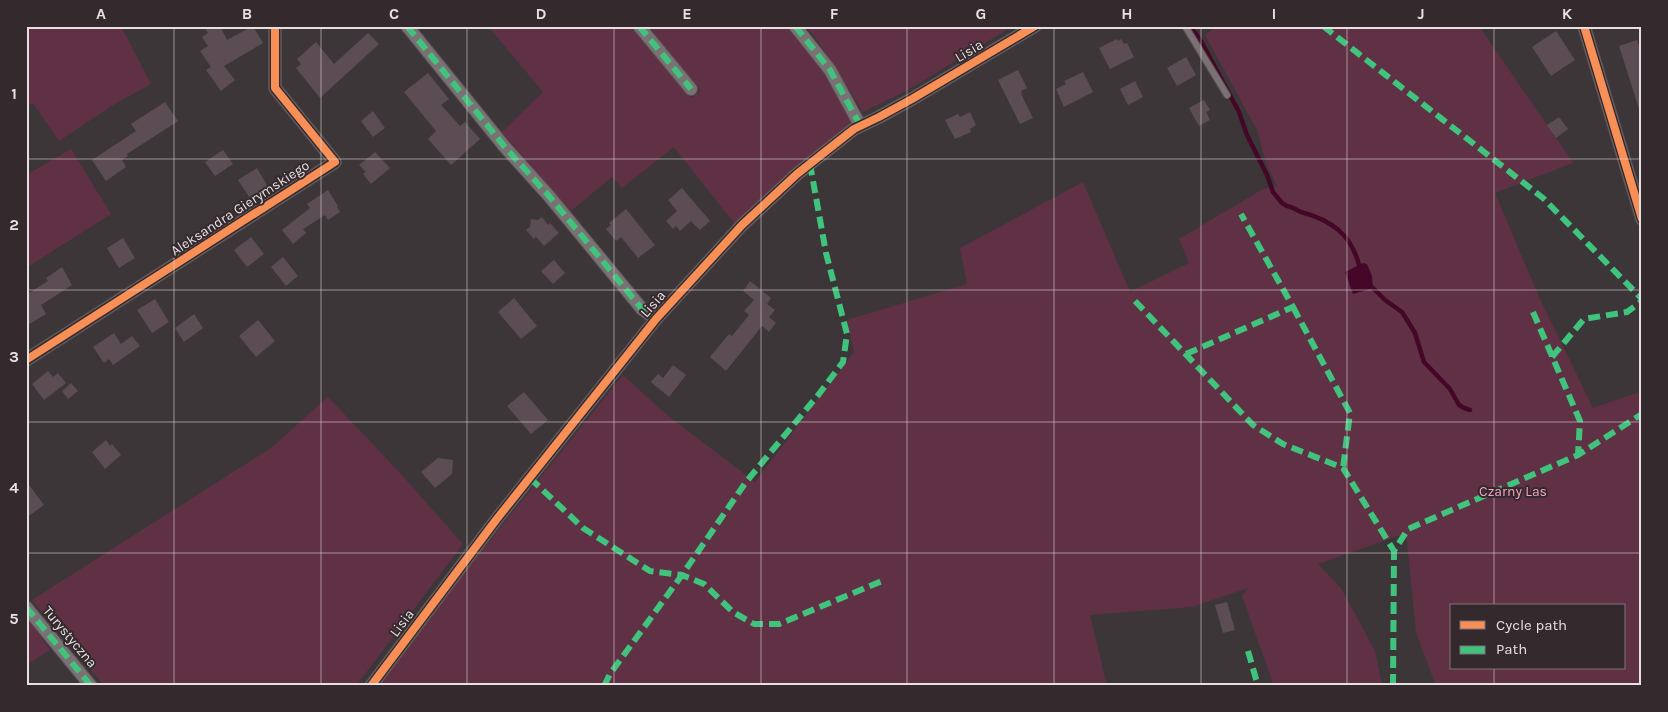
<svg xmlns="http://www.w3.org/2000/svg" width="1668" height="712" viewBox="0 0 1668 712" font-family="Karla,sans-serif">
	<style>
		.green { fill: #603145; fill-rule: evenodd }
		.water { fill: #440728 }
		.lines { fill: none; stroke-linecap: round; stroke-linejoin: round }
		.stream { stroke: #440728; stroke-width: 4.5 }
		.building { fill: #5c4d54 }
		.lane-casing { stroke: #575254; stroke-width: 8 }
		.street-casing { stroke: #575254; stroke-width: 14 }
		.lane { stroke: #7b7074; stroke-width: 6 }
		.street { stroke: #7b7074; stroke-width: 12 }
		.quiet { stroke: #40c37c; stroke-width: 6; stroke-dasharray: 12 6; stroke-linecap: butt }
		.cycleway-casing { stroke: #342a2d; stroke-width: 11 }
		.cycleway { stroke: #f78f57; stroke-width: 8 }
		.grid { fill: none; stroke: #e7e0e3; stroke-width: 1; stroke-opacity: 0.55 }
		.labels { text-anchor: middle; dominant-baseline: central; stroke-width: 4; stroke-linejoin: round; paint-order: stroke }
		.street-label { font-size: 14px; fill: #e7e0e3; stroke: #342a2d }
		.park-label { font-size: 14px; fill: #f5a2c3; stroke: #342a2d }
		.neatline { fill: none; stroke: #e7e0e3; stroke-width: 2 }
		.grid-label { font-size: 16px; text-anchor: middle; font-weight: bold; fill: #e7e0e3 }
	</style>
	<rect width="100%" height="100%" fill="#3c3639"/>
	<path class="green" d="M26,26H121L151,84L110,107L59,141L33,103L26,107Z
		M488,26H634L692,98L701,90L661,43L650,26H791L814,53L852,119L850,125L778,186L775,185L735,224L674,147L622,188L612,177L571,211L502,132L543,92Z
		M805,26H1013L906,91L863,112L818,41Z
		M1217,26H1479L1573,163L1495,193L1539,297L1593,408L1642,391V686H1436L1416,632L1406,533L1318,564L1341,588L1375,651L1382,686H1274L1242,596L1248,588L1192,607L1090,615L1107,686H378L418,630L623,375L667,415L755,482L854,352L847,320L967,284L960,248L1083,182L1130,292L1189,263L1179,239L1263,189L1277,186L1265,160L1258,132L1205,35ZM1452,606H1624V668H1452Z
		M71,149L111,214L26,268V175Z
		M328,397L401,474L463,544L356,686H104L32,600L271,448Z
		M26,616L50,650L26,665Z"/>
	<path class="water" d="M1363,263L1367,264L1372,276L1373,288L1353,294L1345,272Z"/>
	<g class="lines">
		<path class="stream" d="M1190,26L1201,41L1239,112L1247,135L1267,175L1273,192L1282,203L1287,206C1293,207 1296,210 1301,212C1331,220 1351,234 1359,265
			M1373,288L1385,300L1402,312L1415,333L1424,362L1450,389L1459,405L1464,408L1470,410"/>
	</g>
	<path class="building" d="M204,26H220L227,40L253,26L263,43L224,66L235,80L221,91L206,70L211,67L200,51L208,46L202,37L208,33Z
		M1556,31L1575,60L1551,76L1532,47Z
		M368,33L379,44L320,98L296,68L301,64L297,59L316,42L334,64Z
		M1117,39L1118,41L1121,39L1124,44L1127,43L1134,57L1110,69L1099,48Z
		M1637,40L1639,46L1642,47V109H1639L1619,46Z
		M1186,57L1196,75L1177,86L1167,68Z
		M1018,70L1027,88L1021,91L1022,96L1033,118L1020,124L998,80Z
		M1083,72L1093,92L1064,107L1056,89L1066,84L1064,81Z
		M428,73L449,99L441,105L460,126L465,122L480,139L451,165L428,139L436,131L404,92Z
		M1135,81L1143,97L1128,105L1120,89Z
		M1204,100L1210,110L1206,112L1210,120L1199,126L1189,108Z
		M165,102L178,121L127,154L128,156L122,160L126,167L106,181L92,160L136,131L131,124Z
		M373,111L385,128L373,137L361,121Z
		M970,112L976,125L970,129L971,132L955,139L945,120L958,114L960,117Z
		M1559,117L1568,129L1556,138L1547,125Z
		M223,150L233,164L215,176L205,162Z
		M375,152L390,168L371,184L363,174L366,172L359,165Z
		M257,168L268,187L250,198L238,180Z
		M682,188L710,221L700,230L691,221L680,231L676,226L673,229L666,221L677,211L668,200Z
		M328,190L338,206L337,207L340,212L328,220L325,215L303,229L306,233L293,244L282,230L310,208L307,204Z
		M626,209L655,245L638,258L621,237L616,241L606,229L611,225L609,223Z
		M542,217L548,225L550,223L559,233L544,246L536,237L534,239L526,230L530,227L531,219L538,220Z
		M251,237L264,254L247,267L234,250Z
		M123,238L135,258L119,268L107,248Z
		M283,257L298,276L286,286L271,267Z
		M554,260L565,273L553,284L541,271Z
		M62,267L72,285L41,305L46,314L26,326V295L48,281L46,278Z
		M750,281L771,298L767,304L775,310L769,317L776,323L769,332L762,326L726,371L710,357L729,334L732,336L749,315L744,311L754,300L743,291Z
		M514,298L537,326L521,339L498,312Z
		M155,299L169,322L152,333L137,310Z
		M194,314L203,328L184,342L175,328Z
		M258,320L275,341L256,357L239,336Z
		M114,333L121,344L132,336L140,346L113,365L109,359L104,363L93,347Z
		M673,365L686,375L669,397L651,382L658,374L663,378Z
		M48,371L53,377L58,373L66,383L44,400L32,384Z
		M71,383L78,391L68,399L62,391Z
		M524,392L548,420L531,434L507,406Z
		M106,440L110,446L112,444L121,455L105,469L92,452Z
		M438,458L453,460L452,474L435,488L421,472Z
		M26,481L44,505L26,518Z
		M1227,602L1235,630L1223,633L1215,605Z"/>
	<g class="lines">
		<defs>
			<path id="lane" d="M1185,26L1227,95"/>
			<path id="street" d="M407,26L504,146L549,196L642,309L656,319
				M639,26L691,89
				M795,26L830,70L860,125
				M1584,26L1642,219
				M26,360L335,162L275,88V26
				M26,607L91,686
				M371,686L496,520L656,319L742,225L797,174L854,129L879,117L912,99L1035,26"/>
		</defs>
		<use href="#lane" class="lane-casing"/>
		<use href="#street" class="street-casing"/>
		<use href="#lane" class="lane"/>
		<use href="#street" class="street"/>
		<path class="quiet" d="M407,26L504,146L549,196L642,309L656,319
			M639,26L691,89
			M795,26L830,70L860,125
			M1323,26L1543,198L1642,299
			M1135,301L1253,425L1283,444L1343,468L1394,551
			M1293,307L1350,413L1343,468
			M1533,312L1580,421L1578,455
			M1186,354L1293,307L1241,214
			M1552,357L1584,319L1627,312L1642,301
			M530,478L583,528L650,571L682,575L704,584L733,612L754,624H779L882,581
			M26,607L91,686
			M1248,651L1258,686
			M604,686L610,674L682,575L746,482L819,394L843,362L847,334L826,253L810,164
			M1393,686L1394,551L1408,529L1578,455L1642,414"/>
		<defs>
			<path id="cycleway" d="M1584,26L1642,219
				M26,360L335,162L275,88V26
				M371,686L496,520L656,319L742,225L797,174L854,129L879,117L912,99L1035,26"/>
		</defs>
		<use href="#cycleway" class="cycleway-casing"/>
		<use href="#cycleway" class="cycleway"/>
	</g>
	<path class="grid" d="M174,26V686M321,26V686M467,26V686M614,26V686M761,26V686M907,26V686M1054,26V686M1201,26V686M1347,26V686M1494,26V606M26,159H1642M26,290H1642M26,422H1642M26,553H1642M1494,668V686"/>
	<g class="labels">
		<g class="street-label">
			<text transform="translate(969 51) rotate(-31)">Lisia</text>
			<text transform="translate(240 208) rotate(-33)">Aleksandra Gierymskiego</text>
			<text transform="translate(653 304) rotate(-49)">Lisia</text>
			<text transform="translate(402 623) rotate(-53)">Lisia</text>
			<text transform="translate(70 637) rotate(50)">Turystyczna</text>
		</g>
		<g class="park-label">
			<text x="1513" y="491">Czarny Las</text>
		</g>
	</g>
	<rect width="1668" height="712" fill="none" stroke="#342a2d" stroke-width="55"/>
	<rect x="1450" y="604" width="175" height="65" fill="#342a2d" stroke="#7c7376"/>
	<rect x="1460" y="621" width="25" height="8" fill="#f78f57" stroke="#7c7376"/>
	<text x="1496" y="630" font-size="15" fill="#e7e0e3">Cycle path</text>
	<rect x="1460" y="646" width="25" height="8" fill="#40c37c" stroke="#7c7376"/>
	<text x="1496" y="654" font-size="15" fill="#e7e0e3">Path</text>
	<rect x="28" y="28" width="1612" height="656" class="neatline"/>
	<g class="grid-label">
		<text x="101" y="19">A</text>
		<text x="247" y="19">B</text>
		<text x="394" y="19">C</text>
		<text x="541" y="19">D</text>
		<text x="687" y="19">E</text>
		<text x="834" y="19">F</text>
		<text x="981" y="19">G</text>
		<text x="1127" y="19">H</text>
		<text x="1274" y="19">I</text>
		<text x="1421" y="19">J</text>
		<text x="1567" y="19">K</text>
		<text x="14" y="99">1</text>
		<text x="14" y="230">2</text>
		<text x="14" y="362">3</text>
		<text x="14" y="493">4</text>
		<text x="14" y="624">5</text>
	</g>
</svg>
